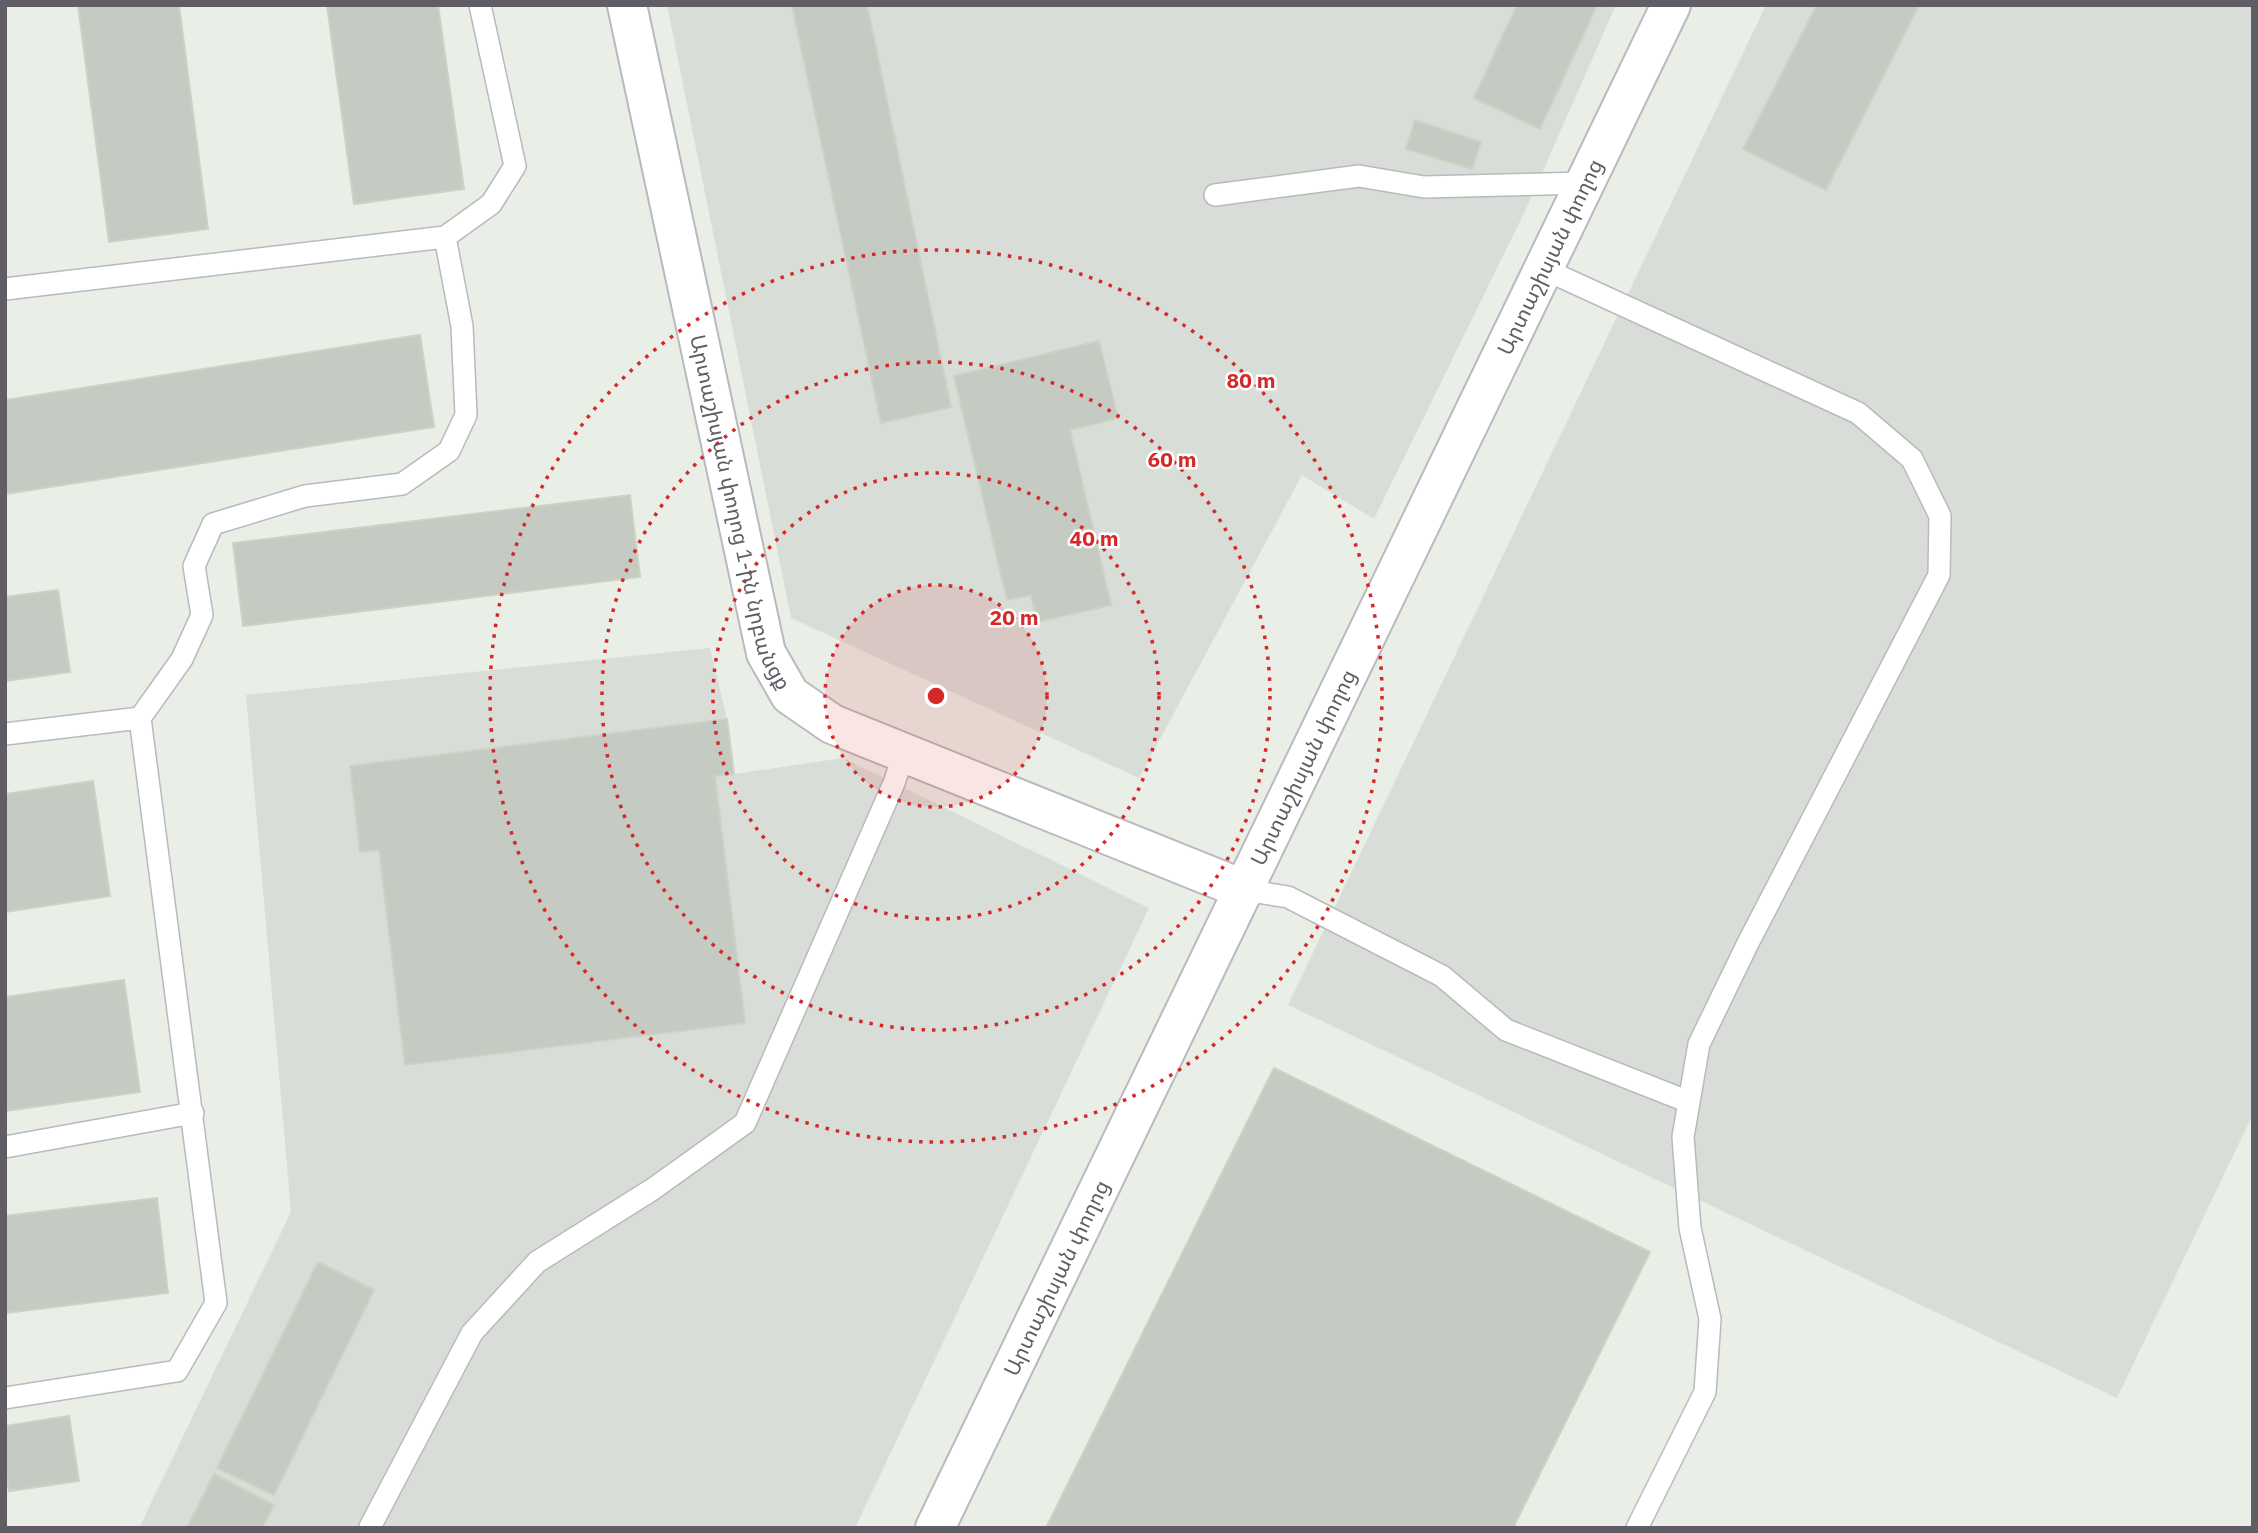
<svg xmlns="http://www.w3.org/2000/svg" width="2258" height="1533" viewBox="0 0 2258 1533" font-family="'IBM Plex Sans','Noto Sans Armenian',sans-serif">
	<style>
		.industrial { fill: #d9ddd8 }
		.building { fill: #c5cac2; stroke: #cad3c4; stroke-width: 2 }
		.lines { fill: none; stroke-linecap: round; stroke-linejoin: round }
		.service-casing { stroke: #bbb8be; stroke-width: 24 }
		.minor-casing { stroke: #bbb8be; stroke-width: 42 }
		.service { stroke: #fff; stroke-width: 21 }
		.minor { stroke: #fff; stroke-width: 38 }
		.ring { fill: none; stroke: #d62828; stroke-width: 3.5; stroke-dasharray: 3.5 7 }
		.labels { text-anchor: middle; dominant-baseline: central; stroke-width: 5; stroke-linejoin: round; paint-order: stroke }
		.street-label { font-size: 21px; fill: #615d65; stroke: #fff }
		.centre { fill: #d62828; stroke: #fff; stroke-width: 3.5 }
		.ring-label { font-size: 21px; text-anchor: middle; font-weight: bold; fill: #d62828; stroke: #fff; stroke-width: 5; stroke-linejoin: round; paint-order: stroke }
	</style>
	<rect width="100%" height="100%" fill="#e9eee6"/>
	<path class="industrial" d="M667,5H1616L1527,207L1374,519L1302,475L1139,778L791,618Z
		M1766,5H2253V1114L2117,1398L1288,1005Z
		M710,648L727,719L734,774L843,758L1149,908L855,1528H139L291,1212L246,695Z"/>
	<path class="building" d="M78,5H179L208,229L109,242Z
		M327,5H438L464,189L354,204Z
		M792,5H867L951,407L881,423Z
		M1517,5H1597L1540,129L1474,98Z
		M1817,5H1919L1826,190L1743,149Z
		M1415,120L1481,142L1472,169L1406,149Z
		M420,335L434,427L5,494V400Z
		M1099,341L1118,418L1070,430L1111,605L1037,622L1031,595L1007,600L954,376Z
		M630,495L640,577L243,626L233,543Z
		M58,590L70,672L5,681V597Z
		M727,719L734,774L715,776L745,1023L405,1065L379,850L360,852L350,766Z
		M93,781L110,896L5,912V794Z
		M124,980L140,1092L5,1111V997Z
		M1274,1068L1650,1252L1513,1528H1046Z
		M157,1198L168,1293L5,1313V1216Z
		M318,1262L374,1290L274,1495L217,1468Z
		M69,1416L79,1481L9,1491L5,1466V1426Z
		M214,1474L274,1505L262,1528H187Z"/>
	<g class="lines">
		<defs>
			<path id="service" d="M1215,195L1359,176L1424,187L1585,183
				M1544,269L1858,413L1912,459L1940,516L1939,575L1748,943L1699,1044L1683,1137L1690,1228L1710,1319L1705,1392L1637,1528
				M5,289L445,237L491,204L515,166L480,5
				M5,734L140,718
				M1245,890L1288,897L1442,976L1506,1030L1689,1102
				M5,1147L193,1113
				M5,1398L177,1371L216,1303L140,718L182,659L202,615L194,566L213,524L305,496L402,484L449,451L466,415L462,326L445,237
				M370,1527L472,1333L537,1262L653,1189L745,1123L894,783L904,753"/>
			<g id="minor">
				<path id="s1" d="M627,5L766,653L790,695L832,724L1245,890"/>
				<path id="s2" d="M935,1528L1671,5"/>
			</g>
		</defs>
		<use href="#service" class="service-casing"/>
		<use href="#minor" class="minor-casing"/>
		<use href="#service" class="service"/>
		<use href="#minor" class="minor"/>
	</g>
	<circle cx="936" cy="696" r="111" fill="#d62828" fill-opacity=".12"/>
	<g class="ring">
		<circle cx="936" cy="696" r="111"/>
		<circle cx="936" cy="696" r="223"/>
		<circle cx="936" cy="696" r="334"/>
		<circle cx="936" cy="696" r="446"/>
	</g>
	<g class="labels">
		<g class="street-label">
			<text stroke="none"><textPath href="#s2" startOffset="1412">Արտաշիսյան փողոց</textPath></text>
			<text stroke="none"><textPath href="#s1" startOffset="520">Արտաշիսյան փողոց 1-ին նրբանցք</textPath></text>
			<text stroke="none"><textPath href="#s2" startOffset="845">Արտաշիսյան փողոց</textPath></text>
			<text stroke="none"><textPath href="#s2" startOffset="278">Արտաշիսյան փողոց</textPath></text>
		</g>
	</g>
	<circle cx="936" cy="696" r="10" class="centre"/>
	<g class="ring-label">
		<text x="1251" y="388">80 m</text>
		<text x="1172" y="467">60 m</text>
		<text x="1094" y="546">40 m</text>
		<text x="1014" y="625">20 m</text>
	</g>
	<rect width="2258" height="1533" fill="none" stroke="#615d65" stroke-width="14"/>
</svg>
